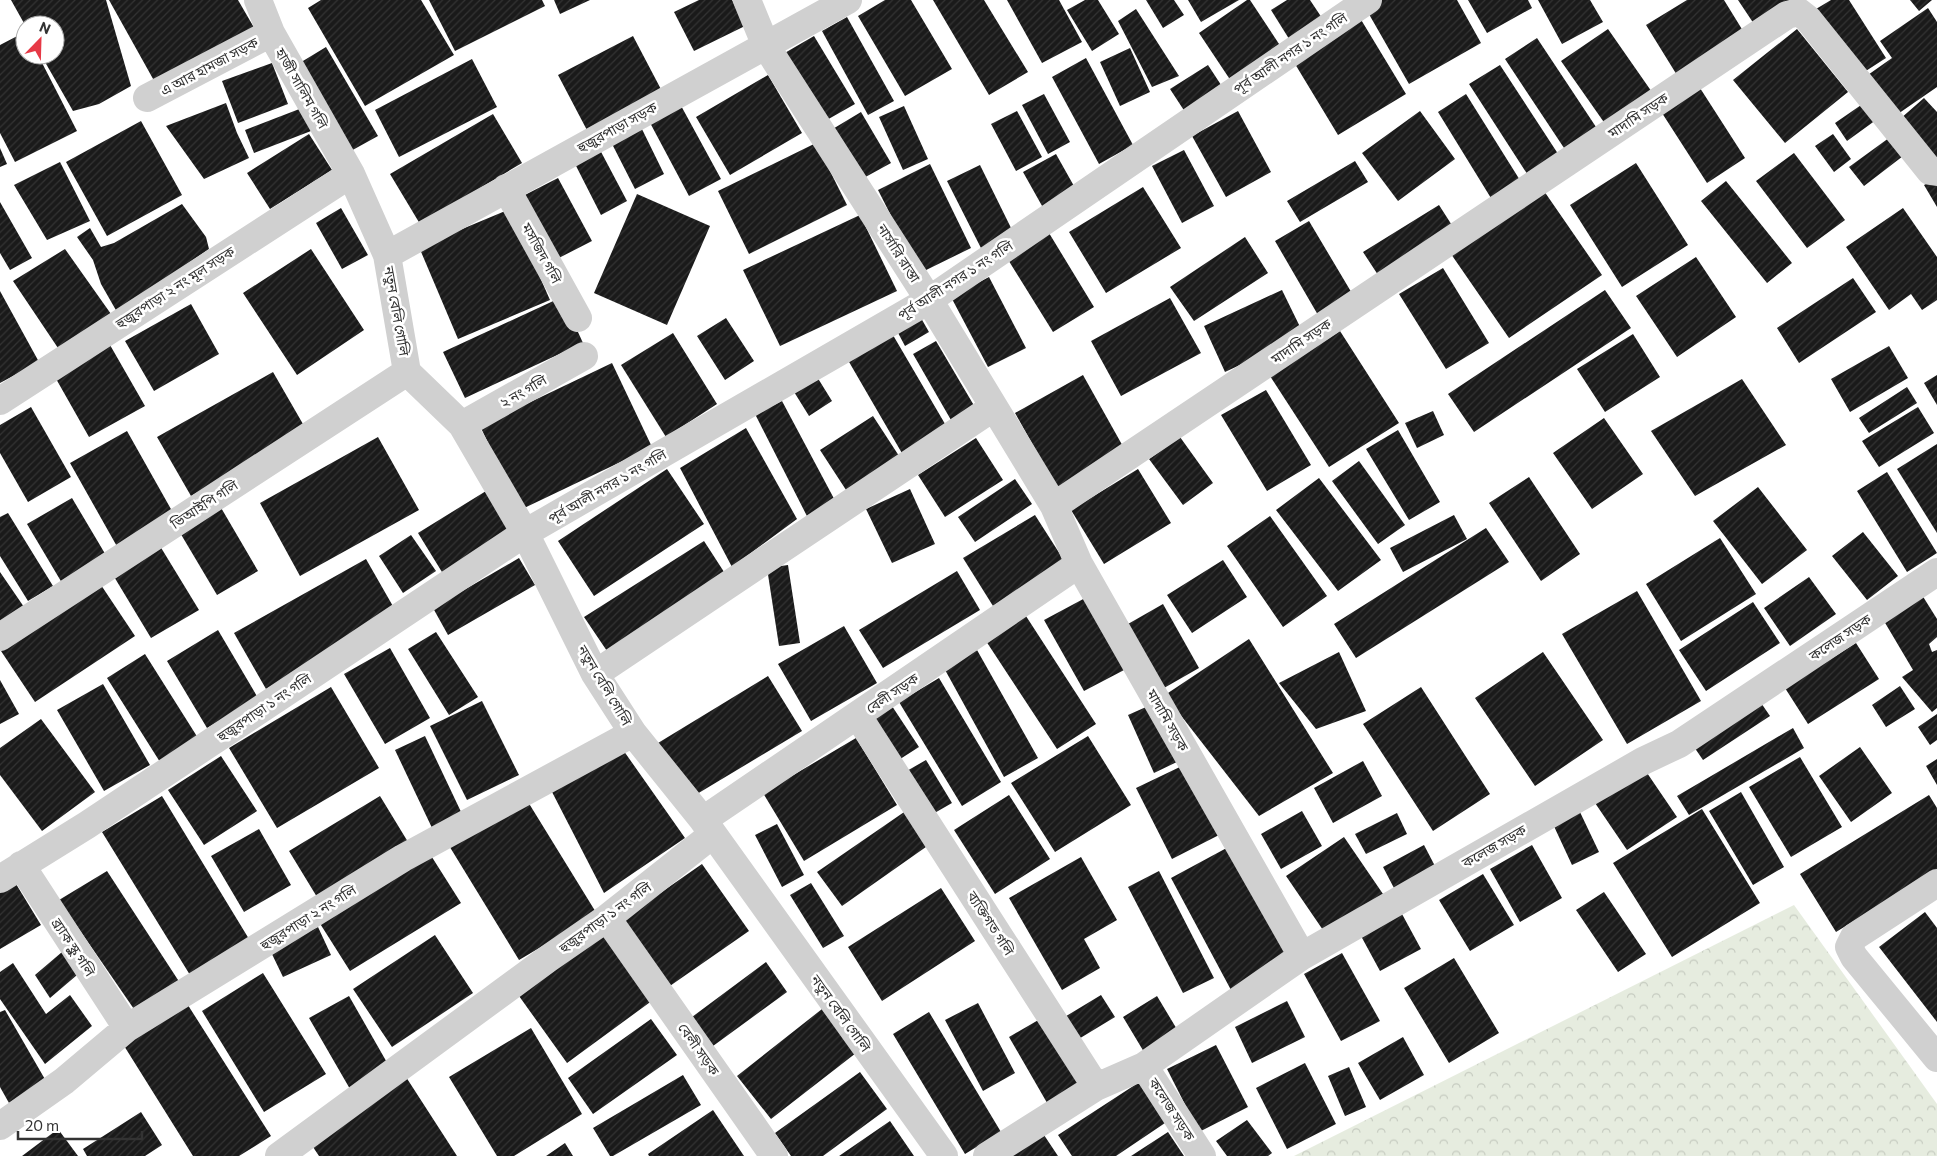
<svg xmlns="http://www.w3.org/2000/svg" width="1937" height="1156" viewBox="0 0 1937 1156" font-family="Commissioner,'Noto Sans Bengali',sans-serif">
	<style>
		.park { fill: url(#park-crowns) }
		.building { fill: url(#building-hatch) }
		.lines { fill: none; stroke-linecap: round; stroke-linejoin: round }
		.minor { stroke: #d0d0d0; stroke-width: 28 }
		.labels { text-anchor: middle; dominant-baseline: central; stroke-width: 5; stroke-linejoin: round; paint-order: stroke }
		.street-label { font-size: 14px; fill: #333; stroke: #fff }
	</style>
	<defs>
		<pattern id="park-crowns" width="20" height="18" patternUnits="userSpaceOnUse" patternTransform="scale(1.25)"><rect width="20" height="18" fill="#e6ecdf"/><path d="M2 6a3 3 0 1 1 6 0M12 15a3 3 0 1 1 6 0" fill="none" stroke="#c6cbc0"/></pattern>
		<pattern id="building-hatch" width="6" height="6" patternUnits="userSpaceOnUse" patternTransform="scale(1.25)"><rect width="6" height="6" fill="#1a1a1a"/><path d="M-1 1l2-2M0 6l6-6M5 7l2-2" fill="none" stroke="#333"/></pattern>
	</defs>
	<rect width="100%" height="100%" fill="#fff"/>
	<path class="park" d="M1794,905L1937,1104V1156H1294Z"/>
	<path class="building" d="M11,0H106L131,86L99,104L73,111L41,55H55V25H25Z
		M109,0H238L256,31L157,86Z
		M321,0H421L454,55L365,106L308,8Z
		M429,0H542L545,6L455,51Z
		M554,0H590L560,14Z
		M699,0H732L745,26L694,51L674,12Z
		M885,0H911L952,69L905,96L858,16Z
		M933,0H984L1028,72L989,95Z
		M1007,0H1059L1082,42L1042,63Z
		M1085,0H1098L1119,34L1092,51L1067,10Z
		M1146,0H1174L1184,15L1163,28Z
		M1188,0H1239L1201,22Z
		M1247,0H1250L1281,47L1231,81L1199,33Z
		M1287,0H1310L1324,21L1291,42L1271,10Z
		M1382,0H1457L1481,43L1409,84L1366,9Z
		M1468,0H1528L1532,8L1487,33Z
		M1538,0H1590L1603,22L1562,44Z
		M1687,0H1724L1748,39L1680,80L1646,25Z
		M1738,0H1796L1758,30Z
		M1831,0H1849L1886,58L1858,76L1816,9Z
		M1910,0H1932L1919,11Z
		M1928,8L1937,22V87L1892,118L1865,77L1892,58L1880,41Z
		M1136,9L1179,76L1152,87L1118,21Z
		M847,17L894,101L868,115L822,31Z
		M1360,18L1406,94L1338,135L1292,59Z
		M1608,29L1654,95L1608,128L1561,61Z
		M1797,29L1848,92L1785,143L1733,80Z
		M25,32V55H38L77,131L15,162L0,133V45Z
		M633,36L664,95L589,134L558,75Z
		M814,36L855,104L825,121L783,54Z
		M1537,38L1600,133L1568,154L1505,59Z
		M326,47L378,136L349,152L298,64Z
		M1130,48L1150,92L1120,106L1100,62Z
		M1086,58L1133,145L1099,164L1052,77Z
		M472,59L497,107L399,157L375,110Z
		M272,63L288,104L238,123L222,81Z
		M1208,65L1225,91L1187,115L1170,89Z
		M1500,65L1564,163L1533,183L1469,84Z
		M768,75L802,133L730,175L696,117Z
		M1700,88L1745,158L1707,183L1662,113Z
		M1044,94L1070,142L1048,154L1022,105Z
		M1466,94L1523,185L1494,203L1438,112Z
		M1924,98L1937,112V160L1900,119Z
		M679,102L721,179L689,196L648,119Z
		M226,103L237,133L249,158L204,179L166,126Z
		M1864,103L1876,120L1847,141L1835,123Z
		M904,106L928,159L903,170L879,117Z
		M302,108L311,131L254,153L245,130Z
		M1017,111L1042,157L1016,171L991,124Z
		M1238,111L1271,172L1226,197L1192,136Z
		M1420,111L1455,159L1398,201L1362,153Z
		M861,112L891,163L860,180L831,130Z
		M493,114L522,163L420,224L390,174Z
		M141,121L182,195L107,236L66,162Z
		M639,123L664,174L635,189L609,138Z
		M309,134L332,170L270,209L247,173Z
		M1833,134L1851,159L1834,172L1815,146Z
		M1893,135L1907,153L1864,186L1849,167Z
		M816,143L847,205L749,254L718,191Z
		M0,148L7,164L0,167Z
		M599,148L627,201L601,215L573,160Z
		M1184,150L1214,206L1182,223L1152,166Z
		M1794,153L1845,220L1807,248L1756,181Z
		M1056,154L1079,195L1046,213L1023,172Z
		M1355,161L1368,182L1300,222L1287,201Z
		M60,162L90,221L47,240L14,185Z
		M1636,163L1688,245L1622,287L1570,205Z
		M930,164L971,248L920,273L878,190Z
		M980,165L1015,236L983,252L947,181Z
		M558,178L592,241L551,262L519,198Z
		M1937,178V207L1924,185Z
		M1726,181L1792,263L1767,283L1701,201Z
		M1143,187L1181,248L1106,293L1069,232Z
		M1544,191L1602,275L1509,338L1451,254Z
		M637,194L710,226L667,325L594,293Z
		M0,202L32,258L10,270L0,253Z
		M182,204L206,237L209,249L117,312L101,284L93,260L77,237L90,228L101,247L114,243Z
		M1439,205L1455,230L1380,278L1363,252Z
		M341,208L368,255L342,269L316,223Z
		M1903,208L1937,257V300L1922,310L1911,294L1889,310L1846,247Z
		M510,209L550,300L458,339L419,247Z
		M860,215L897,291L780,346L743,270Z
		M1309,221L1353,295L1318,315L1275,241Z
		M1049,233L1094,307L1053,332L1007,258Z
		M1245,237L1268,273L1194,321L1170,287Z
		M65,249L111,314L58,348L13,281Z
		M311,249L364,330L297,375L243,293Z
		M1696,257L1736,317L1677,357L1636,296Z
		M1443,268L1489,343L1446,369L1399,294Z
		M989,277L1026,348L988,367L951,297Z
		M1853,278L1876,312L1799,363L1777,328Z
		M1282,290L1304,335L1225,372L1204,326Z
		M1605,290L1631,328L1474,432L1448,394Z
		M0,291L39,362L0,383Z
		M562,297L583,343L465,398L443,352Z
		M1170,298L1201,353L1121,396L1091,341Z
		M191,304L219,354L154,391L125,341Z
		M726,318L754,361L725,380L697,336Z
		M921,318L929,332L905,346L897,331Z
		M890,330L948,429L903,455L845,355Z
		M1340,331L1399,423L1329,467L1270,376Z
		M673,333L717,404L666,437L621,365Z
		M1633,334L1660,377L1605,412L1577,369Z
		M936,341L979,414L955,427L913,354Z
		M110,345L145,406L89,437L55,377Z
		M1889,346L1908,378L1850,412L1831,379Z
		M612,363L652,447L520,510L480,426Z
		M273,372L307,431L191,496L157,437Z
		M814,372L832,401L809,416L791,387Z
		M1083,375L1125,450L1057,488L1015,413Z
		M1937,375V405L1924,383Z
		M1742,379L1786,445L1695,496L1651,431Z
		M1907,387L1917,403L1869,433L1859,418Z
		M1266,390L1311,465L1267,491L1221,415Z
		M782,401L839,508L811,524L755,414Z
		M31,407L71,477L28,502L0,453V425Z
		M1918,407L1934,433L1879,467L1862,441Z
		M1433,411L1444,435L1417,448L1405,423Z
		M873,416L901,459L848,493L820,450Z
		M1604,418L1643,474L1592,509L1553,453Z
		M746,428L797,519L732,567L680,468Z
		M1398,430L1440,502L1409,520L1366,449Z
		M127,431L176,518L119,550L70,463Z
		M378,437L419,510L300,576L260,503Z
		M1180,437L1213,483L1183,505L1149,459Z
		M976,438L1003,480L945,517L918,475Z
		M1937,444V533L1897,469Z
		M1359,461L1405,525L1378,544L1332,481Z
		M667,469L704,524L594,596L558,541Z
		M1138,469L1171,523L1104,564L1071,510Z
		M1887,472L1937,553L1907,572L1857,491Z
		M1529,477L1580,554L1541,581L1489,503Z
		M1319,478L1381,560L1338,591L1276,510Z
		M1015,479L1032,504L975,542L958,517Z
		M1758,487L1807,550L1762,584L1713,521Z
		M910,489L935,544L892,563L866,509Z
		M486,491L513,534L445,577L418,533Z
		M72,498L107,557L62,583L27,524Z
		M220,506L258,571L217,595L179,531Z
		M8,513L53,586L28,601L0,556V517Z
		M1035,515L1065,562L993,606L963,558Z
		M1454,515L1467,539L1403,572L1390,548Z
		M1270,516L1327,596L1283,627L1227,546Z
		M1486,528L1509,562L1356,658L1334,624Z
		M1863,532L1898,576L1867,600L1832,556Z
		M411,535L436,571L403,593L379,556Z
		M1720,538L1756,594L1681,641L1646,584Z
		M704,541L726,575L607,651L584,617Z
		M160,546L199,610L151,638L113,575Z
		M519,558L535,585L448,635L433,608Z
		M366,559L398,615L266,689L234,633Z
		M1223,560L1247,597L1192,633L1167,595Z
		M788,565L800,643L779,646L767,568Z
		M957,571L980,610L883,668L859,630Z
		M0,572L24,607L0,623Z
		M1809,577L1836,614L1790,646L1764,608Z
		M101,585L135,636L35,702L1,651Z
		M1637,591L1701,701L1627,744L1562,634Z
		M1922,595L1937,619V637L1929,644L1932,652L1937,650V708L1932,712L1902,677L1913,670L1881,616Z
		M1087,597L1126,669L1084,691L1044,620Z
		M1753,602L1780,643L1706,691L1679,650Z
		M1163,604L1199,668L1164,688L1128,624Z
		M1024,613L1096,724L1057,749L984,638Z
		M844,626L877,683L811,721L778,664Z
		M218,630L258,698L207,728L167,661Z
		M436,632L478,697L449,715L408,649Z
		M1249,639L1333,773L1259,816L1165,695Z
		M1856,643L1879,679L1808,724L1785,688Z
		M390,648L430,718L385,744L344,674Z
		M977,650L1038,758L1004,777L944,668Z
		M1339,652L1366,711L1316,729L1279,683Z
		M1543,652L1603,740L1535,786L1475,698Z
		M145,654L198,738L160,762L107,678Z
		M768,676L802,731L692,797L658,743Z
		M939,678L1001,782L962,806L899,702Z
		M0,680L19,714L0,724Z
		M103,684L150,765L104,791L57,710Z
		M1900,686L1915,709L1886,727L1872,705Z
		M331,687L379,768L277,828L229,748Z
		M1421,687L1490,794L1433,831L1363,724Z
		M1759,700L1770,716L1703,760L1692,744Z
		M482,701L519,775L467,800L430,726Z
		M890,703L919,747L897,761L869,717Z
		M1155,703L1181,760L1154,773L1128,715Z
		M1937,714V740L1930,745L1918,727Z
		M41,719L95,792L42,831L0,775V748Z
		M1793,728L1804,748L1689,815L1677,796Z
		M425,736L463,816L433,830L395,750Z
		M1088,736L1131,805L1055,852L1011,783Z
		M856,738L897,805L804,861L763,793Z
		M621,747L685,838L604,893L551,790Z
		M1860,747L1892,793L1851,822L1819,776Z
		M221,756L257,811L204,845L168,790Z
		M1800,757L1842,827L1791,857L1749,787Z
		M1937,759V785L1926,766Z
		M926,760L952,803L931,815L905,772Z
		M1363,761L1382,796L1333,823L1314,788Z
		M1184,765L1219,835L1172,859L1136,788Z
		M1643,767L1677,817L1627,850L1593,800Z
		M1741,792L1784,867L1753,885L1709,811Z
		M1009,795L1050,859L995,894L954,830Z
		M1929,795L1937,808V870L1836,932L1800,874Z
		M162,796L249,939L190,975L102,832Z
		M380,796L408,842L317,897L289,851Z
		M525,797L597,914L519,960L448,844Z
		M910,808L933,842L842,906L817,872Z
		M1702,809L1760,903L1672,957L1613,863Z
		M1579,810L1599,852L1572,865L1552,822Z
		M1302,811L1322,846L1281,869L1261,834Z
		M1397,813L1407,834L1366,854L1355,834Z
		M777,824L804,875L782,887L755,835Z
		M259,829L291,885L244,912L211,856Z
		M1344,837L1383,894L1325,933L1286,876Z
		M1234,844L1294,957L1231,990L1171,878Z
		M1424,845L1436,868L1395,890L1383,867Z
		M1532,845L1562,898L1520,922L1490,869Z
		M430,854L461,903L350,971L319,922Z
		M1081,857L1117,920L1084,939L1100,968L1062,990L1009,898Z
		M702,864L749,931L667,988L620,921Z
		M107,871L180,983L136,1012L59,900Z
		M1159,871L1214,978L1183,993L1128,887Z
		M1483,874L1514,925L1470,951L1439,900Z
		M13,879L41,925L0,949V886Z
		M811,883L844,936L823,948L790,895Z
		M941,888L975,941L882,1001L848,947Z
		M1604,892L1646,954L1618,972L1576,910Z
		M1925,912L1937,928V1022L1879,947Z
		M1402,914L1421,949L1380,971L1361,936Z
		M318,927L331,955L283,977L270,950Z
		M605,934L653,1000L567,1063L519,996Z
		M435,935L473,993L392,1047L353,989Z
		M62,952L77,975L50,998L35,975Z
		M1342,953L1380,1021L1341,1041L1304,974Z
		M1454,958L1499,1033L1449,1063L1404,988Z
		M766,962L787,992L713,1046L692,1017Z
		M13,963L46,1014L70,995L92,1026L45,1064L0,999V972Z
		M263,973L326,1074L264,1112L202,1011Z
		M1101,995L1115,1017L1077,1040L1063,1018Z
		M349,996L389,1066L350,1089L309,1018Z
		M1157,996L1181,1036L1147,1057L1123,1017Z
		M1287,1001L1305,1037L1252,1063L1235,1027Z
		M186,1002L271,1136L239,1156H193L121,1041Z
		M978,1003L1015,1073L983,1091L945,1020Z
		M822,1009L856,1053L771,1119L737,1076Z
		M5,1010L46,1081L9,1103L0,1087V1012Z
		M929,1012L1001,1132L965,1154L893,1034Z
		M1047,1015L1088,1086L1050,1108L1009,1037Z
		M651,1019L677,1055L593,1114L568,1078Z
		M531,1028L582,1114L514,1156H497L449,1077Z
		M1403,1037L1424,1075L1380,1100L1358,1063Z
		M1216,1045L1248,1107L1199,1132L1167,1069Z
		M1305,1063L1336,1124L1287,1149L1256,1088Z
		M1349,1067L1366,1107L1345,1116L1328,1076Z
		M860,1072L887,1109L823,1156H791L775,1133Z
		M683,1075L701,1105L613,1156H610L593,1128Z
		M406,1077L457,1156H319L313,1147Z
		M1141,1081L1168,1121L1116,1156H1072L1058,1135Z
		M713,1110L744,1156H649L648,1154Z
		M141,1112L162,1145L145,1156H87L83,1149Z
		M1247,1120L1272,1153L1268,1156H1227L1216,1141Z
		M890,1121L914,1156H839Z
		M58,1129L78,1156H22Z
		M1168,1132L1184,1156H1131Z
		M1044,1135L1058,1156H1011Z
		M565,1143L573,1156H546Z"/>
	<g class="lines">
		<path class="minor" d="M258,0L271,33L351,174L387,255L407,372L462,425L525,533L595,674L633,733L703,820L944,1156
			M747,0L766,46L929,300L994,407L1054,506L1079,564L1302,956
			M147,98L271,33
			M506,188L578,318
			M387,255L848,0
			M0,401L351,174
			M462,425L584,356
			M1054,506L1787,15L1799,12L1808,19L1930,171L1937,172
			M0,637L407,372
			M595,674L994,407
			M858,716L1096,1087L1144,1066
			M703,820L1079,564
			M21,865L127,1028
			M0,879L87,825L525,533L929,300L1368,0
			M1937,883L1854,937L1849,947L1854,957L1937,1058
			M607,918L774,1156
			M0,1126L64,1081L127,1028L403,858L633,733
			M279,1156L549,958L607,918L712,835
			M987,1156L1096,1087
			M1202,1156L1144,1066L1302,956L1643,761L1679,744L1937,572"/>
	</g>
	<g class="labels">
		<g class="street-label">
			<text transform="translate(1290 53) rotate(-34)">পূর্ব আলী নগর ১ নং গলি</text>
			<text transform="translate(209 66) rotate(-28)">এ আর হামজা সড়ক</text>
			<text transform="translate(302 88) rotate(60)">হাজী সালিম গলি</text>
			<text transform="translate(1638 115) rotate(-34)">মাদামি সড়ক</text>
			<text transform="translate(617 127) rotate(-29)">হুজুরপাড়া সড়ক</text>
			<text transform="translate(542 253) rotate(61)">মসজিদ গলি</text>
			<text transform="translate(899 253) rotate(57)">নার্সারি রাস্তা</text>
			<text transform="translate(955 280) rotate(-33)">পূর্ব আলী নগর ১ নং গলি</text>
			<text transform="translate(175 287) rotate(-33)">হুজুরপাড়া ২ নং মূল সড়ক</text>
			<text transform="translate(397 311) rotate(80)">নতুন বেলি গোলি</text>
			<text transform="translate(1301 341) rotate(-34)">মাদামি সড়ক</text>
			<text transform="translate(523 391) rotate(-30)">২ নং গলি</text>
			<text transform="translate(607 486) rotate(-30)">পূর্ব আলী নগর ১ নং গলি</text>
			<text transform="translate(204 504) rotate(-33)">ভিআইপি গলি</text>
			<text transform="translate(1840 637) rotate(-34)">কলেজ সড়ক</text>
			<text transform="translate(605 685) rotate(59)">নতুন বেলি গোলি</text>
			<text transform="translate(892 693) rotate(-34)">বেলী সড়ক</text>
			<text transform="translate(264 707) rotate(-34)">হুজুরপাড়া ১ নং গলি</text>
			<text transform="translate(1168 720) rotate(60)">মাদামি সড়ক</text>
			<text transform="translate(1494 846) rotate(-30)">কলেজ সড়ক</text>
			<text transform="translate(308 917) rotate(-32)">হুজুরপাড়া ২ নং গলি</text>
			<text transform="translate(605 917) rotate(-36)">হুজুরপাড়া ১ নং গলি</text>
			<text transform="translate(991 923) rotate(57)">ব্যক্তিগত গলি</text>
			<text transform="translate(74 947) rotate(57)">ব্র্যাক স্কুল গলি</text>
			<text transform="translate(841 1013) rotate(54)">নতুন বেলি গোলি</text>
			<text transform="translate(699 1049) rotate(55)">বেলী সড়ক</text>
			<text transform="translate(1172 1109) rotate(57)">কলেজ সড়ক</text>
		</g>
	</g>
	<g transform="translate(40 40) rotate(23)"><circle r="24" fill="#ffffff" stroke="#adadad"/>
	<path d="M0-4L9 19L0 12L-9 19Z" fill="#e63946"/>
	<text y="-8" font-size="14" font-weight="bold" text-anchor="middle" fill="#333333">N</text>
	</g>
	<path d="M18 1131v8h124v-8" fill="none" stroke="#333333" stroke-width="2.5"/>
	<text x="25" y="1131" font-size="15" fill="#333333" stroke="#ffffff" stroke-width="4" paint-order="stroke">20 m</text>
</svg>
